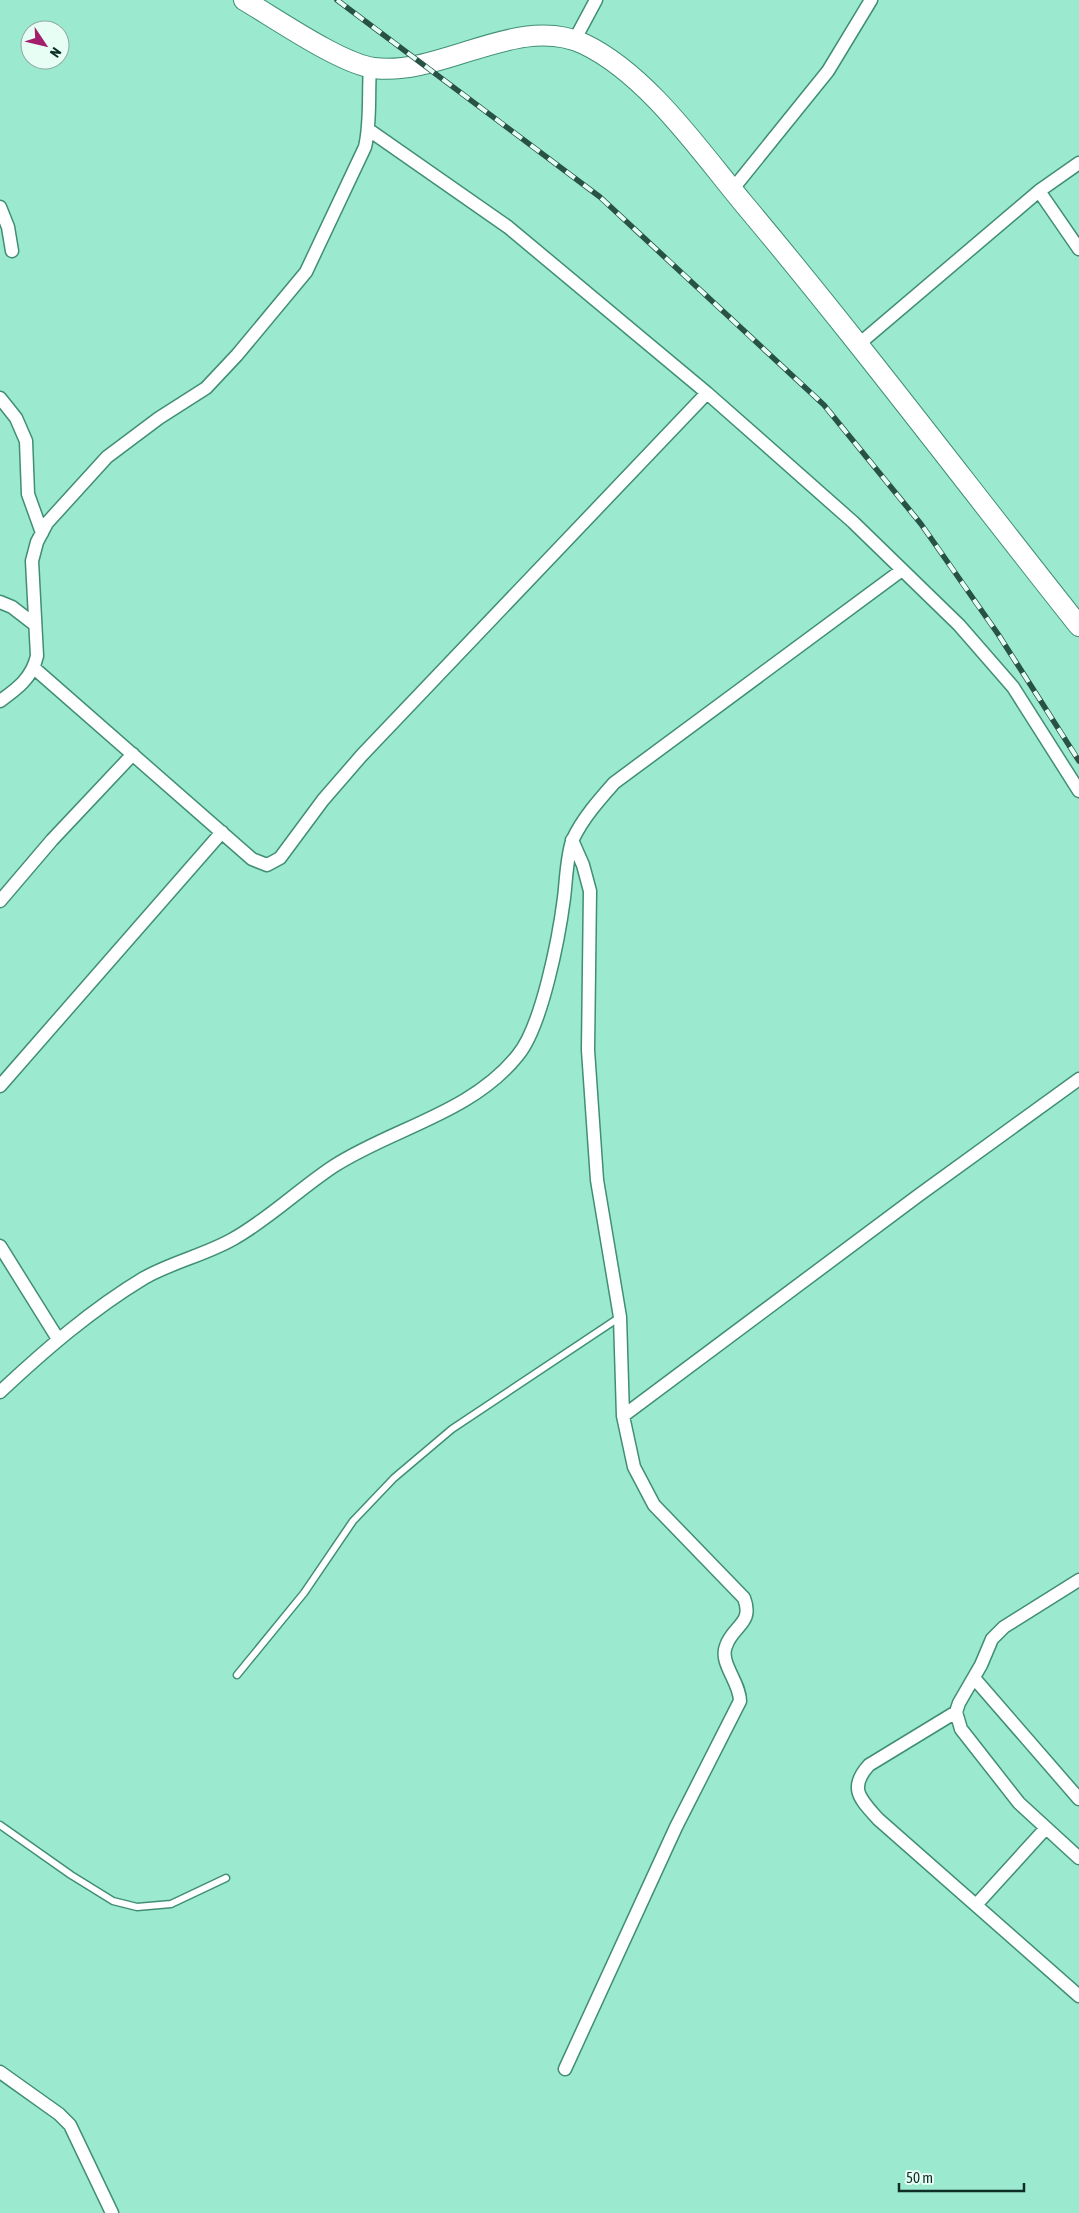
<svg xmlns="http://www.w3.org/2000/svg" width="1079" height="2213" viewBox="0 0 1079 2213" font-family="'Asap Condensed',sans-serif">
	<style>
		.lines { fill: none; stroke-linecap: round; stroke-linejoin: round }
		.lane-casing { stroke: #408e77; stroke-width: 9 }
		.street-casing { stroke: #408e77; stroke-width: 15 }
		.primary-casing { stroke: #408e77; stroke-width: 22 }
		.lane { stroke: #fff; stroke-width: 6 }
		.street { stroke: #fff; stroke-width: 12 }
		.primary { stroke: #fff; stroke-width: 20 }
		.rail-casing { stroke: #295246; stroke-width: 5.5 }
		.rail { stroke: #e7fef5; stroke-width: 4; stroke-dasharray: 11; stroke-linecap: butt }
	</style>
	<rect width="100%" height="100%" fill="#9be9cf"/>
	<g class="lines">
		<defs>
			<path id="lane" d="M237,1675L304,1593L353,1521L394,1478L452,1429L620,1317
				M0,1825L71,1875L113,1901L137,1907L171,1904L226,1878"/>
			<path id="street" d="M574,41L596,0
				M369,130L508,227L707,393L853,522L959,625L1013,687L1079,791
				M732,190L828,71L871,0
				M1039,191L1079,249
				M0,207L8,227L12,251
				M859,344L1039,191L1079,163
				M0,398L16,418L26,441L28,494L42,533
				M0,602L12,607L34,624
				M34,668L252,859L267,865L280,858L323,800L362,755L707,393
				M0,701C17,689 32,678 37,656L32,561L37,542L47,523L107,457L159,418L206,388L237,355L306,272L365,147C371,122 368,94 370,68
				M0,901L52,840L133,754
				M0,1086L222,832
				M0,1246L58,1339
				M0,1392C45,1350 91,1310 144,1278C172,1262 205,1255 233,1239C269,1219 299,1189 334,1166C393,1128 472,1113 518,1055C542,1026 559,937 564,898C566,882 567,852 573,839C583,818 599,800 614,783L902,570
				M623,1416L919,1195L1079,1079
				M1079,1580L1004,1627L992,1639L981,1665L959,1703L956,1712L961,1729L1019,1803L1079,1858
				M974,1678L1079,1799
				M956,1712L869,1765C848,1788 860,1799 878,1819L1079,1996
				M976,1905L1046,1828
				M565,2069L676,1827L740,1701C740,1682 719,1663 726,1646C733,1625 754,1624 744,1598L654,1505L634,1467L623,1416L620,1317L597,1180L588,1050L590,891L583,865L572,840
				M0,2072L59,2114L70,2125L112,2213"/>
			<path id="primary" d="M244,0C275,18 341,64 374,68C441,77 518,13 584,44C647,74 700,151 744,204C859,341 967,485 1079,626"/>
		</defs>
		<use href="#lane" class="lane-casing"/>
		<use href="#street" class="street-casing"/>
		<use href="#primary" class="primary-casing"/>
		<use href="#lane" class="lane"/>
		<use href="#street" class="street"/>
		<use href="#primary" class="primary"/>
		<defs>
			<path id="rail" d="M337,0L600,197L824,405L921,524L998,634L1079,761"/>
		</defs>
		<use href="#rail" class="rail-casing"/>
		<use href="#rail" class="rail"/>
	</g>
	<g transform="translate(45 45) rotate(125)"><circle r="24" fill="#e7fef5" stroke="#90aba2"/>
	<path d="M0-4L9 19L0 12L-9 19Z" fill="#a41f6b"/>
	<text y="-8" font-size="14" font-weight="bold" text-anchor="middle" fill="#0e2f26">N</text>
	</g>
	<path d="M899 2183v8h125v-8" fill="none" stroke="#0e2f26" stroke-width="2.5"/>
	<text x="906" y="2183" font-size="15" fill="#0e2f26" stroke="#e7fef5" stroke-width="4" paint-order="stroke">50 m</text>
</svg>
